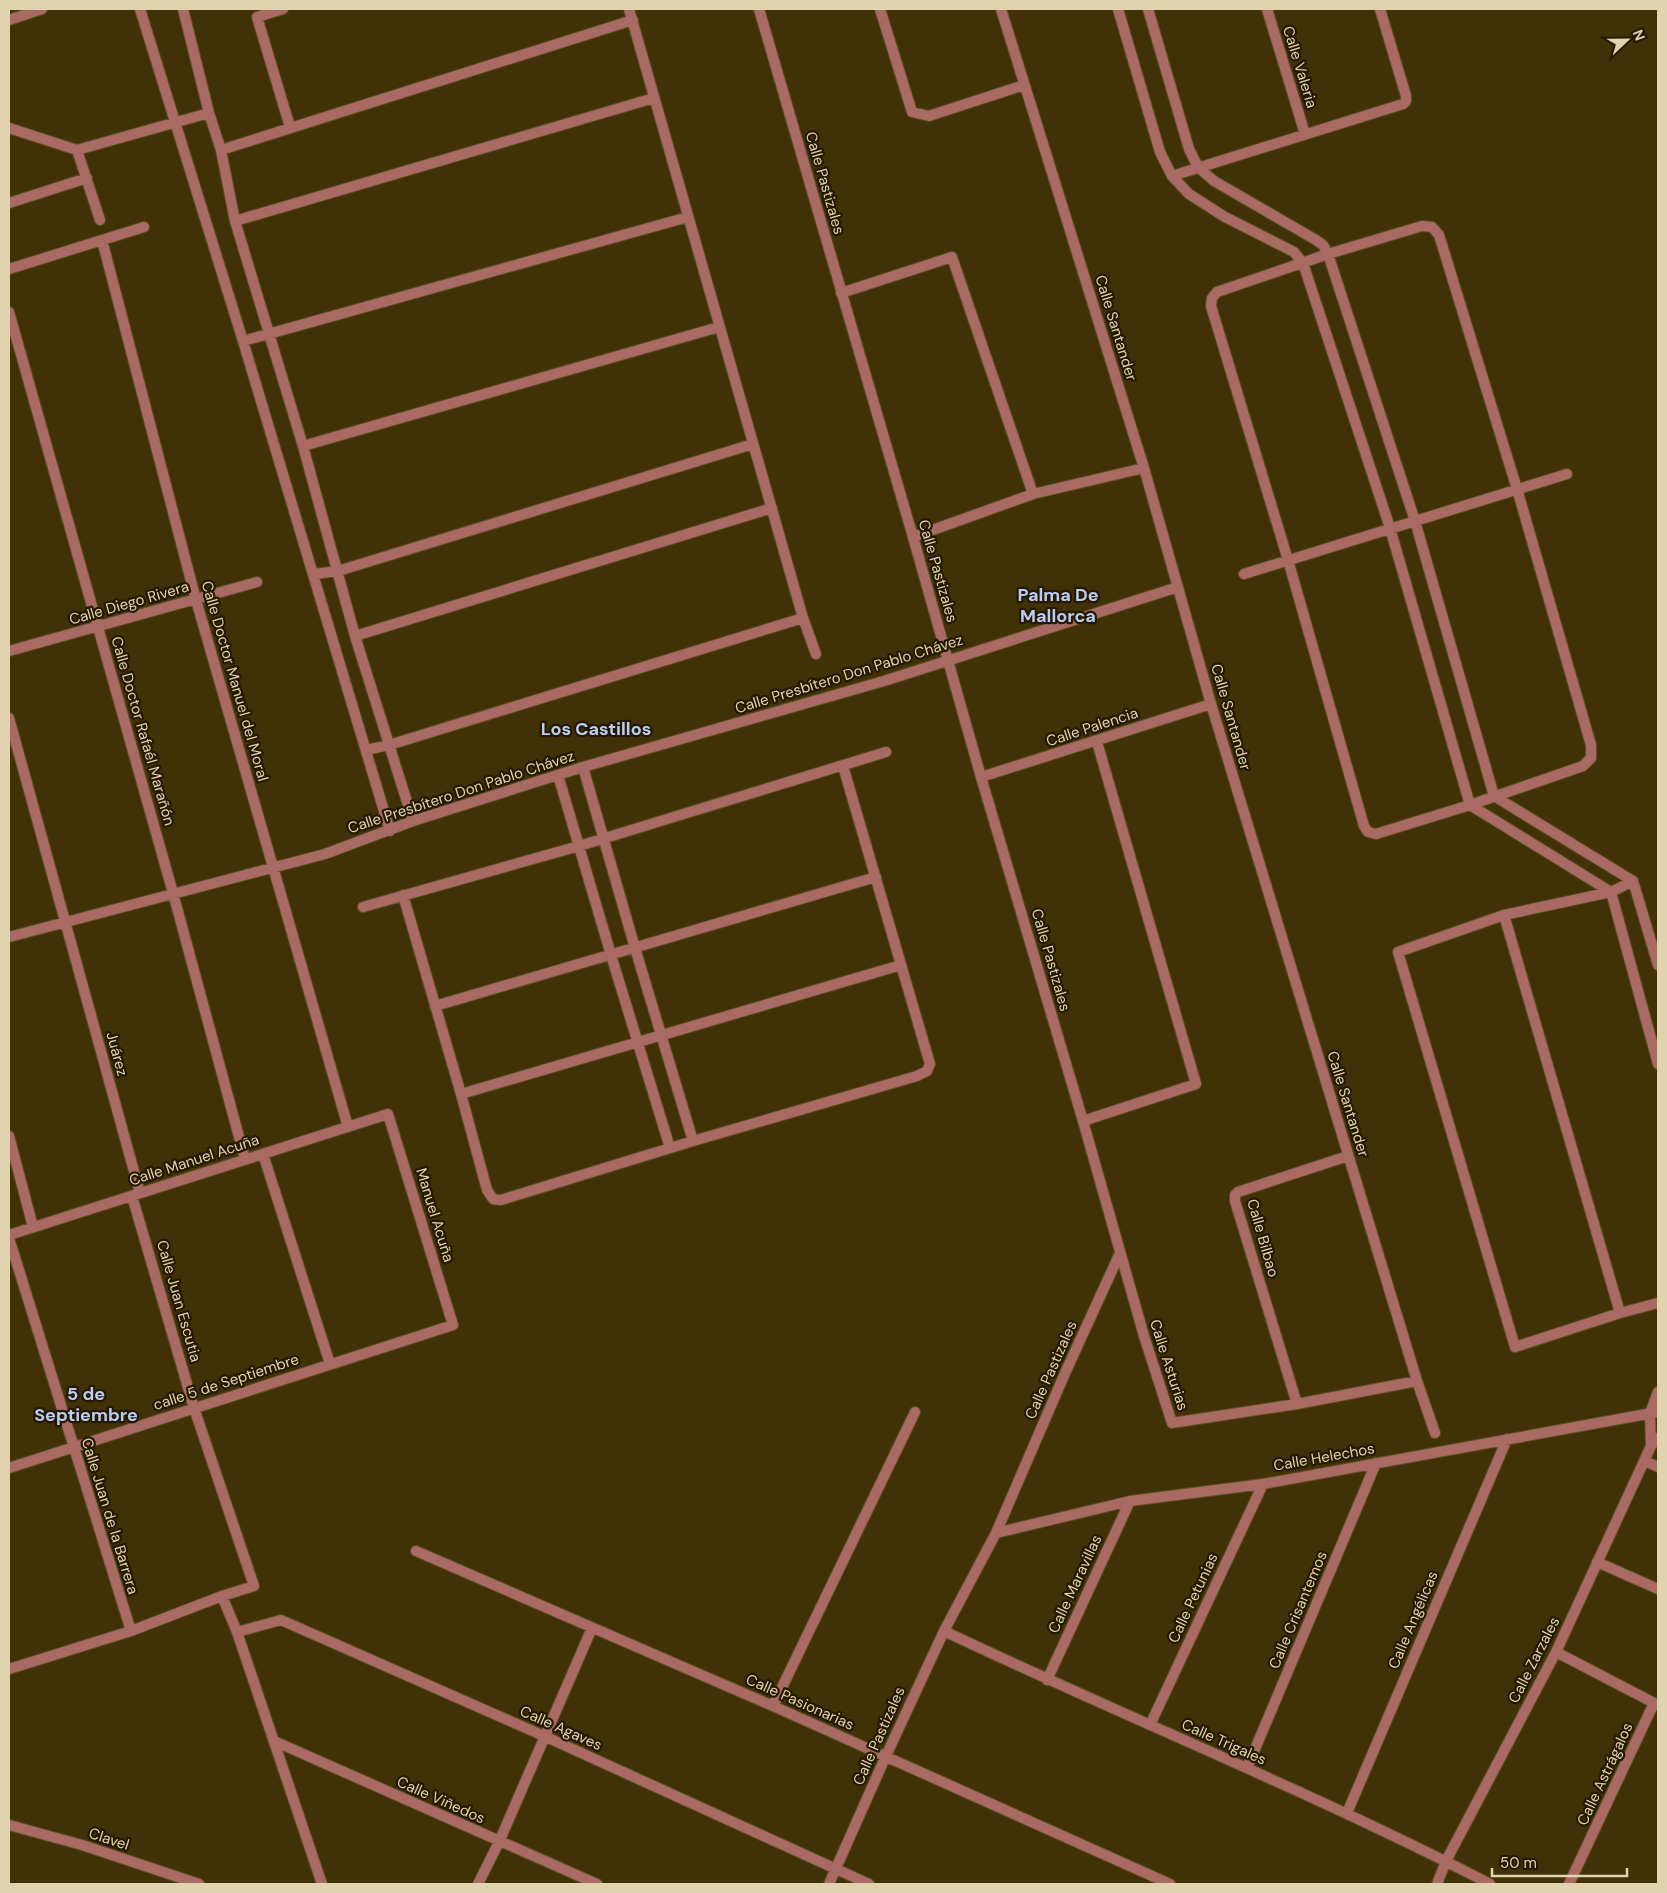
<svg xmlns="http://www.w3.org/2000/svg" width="1667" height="1893" viewBox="0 0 1667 1893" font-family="'DM Sans',sans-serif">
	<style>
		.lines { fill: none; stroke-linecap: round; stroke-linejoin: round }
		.minor-casing { stroke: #5d4e25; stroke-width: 12 }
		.tertiary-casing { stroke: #5d4e25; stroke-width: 12 }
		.minor { stroke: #a96a63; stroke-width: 10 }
		.tertiary { stroke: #a96a63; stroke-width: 10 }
		.labels { text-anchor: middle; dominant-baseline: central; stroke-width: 4.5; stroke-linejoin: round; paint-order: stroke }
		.street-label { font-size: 15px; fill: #e2d3af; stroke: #251900 }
		.quarter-label { font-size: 18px; font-weight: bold; fill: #bbccf5; stroke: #251900 }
	</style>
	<rect width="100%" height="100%" fill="#403107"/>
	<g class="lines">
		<defs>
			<path id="minor" d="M140,9L243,341L390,831
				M183,9L209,113L221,150L235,221L303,446L355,636L413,821
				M283,9L257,17L290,127
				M629,9L803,618L816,654
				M759,9L913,537L981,777L1083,1121L1144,1336L1172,1423L1297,1404L1417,1381
				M880,9L912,112L929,116L1024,85
				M1001,9L1144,468L1211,704L1417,1381L1435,1433
				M1118,9L1160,152L1172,176L1189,194L1225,217L1294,252L1303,263L1390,528L1470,805L1611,892L1658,1064
				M1148,9L1189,149L1198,167L1214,181L1316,240L1323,245L1328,254L1415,521L1494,796L1633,881L1658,965
				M1267,9L1305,134
				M9,128L77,150L209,113
				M77,150L100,220
				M221,150L633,20
				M1172,176L1403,104L1406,101V96L1380,9
				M9,203L87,178
				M235,221L654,98
				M1422,226L1432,227L1439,235L1517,489L1591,745V758L1583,766L1470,805L1376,834L1368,832L1364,826L1288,560L1211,306L1212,298L1217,292L1328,254Z
				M102,240L196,600L348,1127
				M9,269L144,227
				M841,293L952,257L1033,494
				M9,312L173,893L245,1159
				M243,341L688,217
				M303,446L719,327
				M913,537L1033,494L1144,468
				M314,574L338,571L753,444
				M1244,574L1567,474
				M355,636L772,508
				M9,651L257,582
				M9,718L140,1193
				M366,750L389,745L803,618
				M583,767L635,948L693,1141
				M558,775L611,955L670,1148
				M981,777L1211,704
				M1633,881L1611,892L1504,915L1398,952L1515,1347L1620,1313L1658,1303
				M403,895L461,1094L487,1190L493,1199L501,1200L693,1141L917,1076L927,1071L930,1064L843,766
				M363,907L579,846L886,752
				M1504,915L1620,1313
				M9,937L325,854L413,821L583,767L884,681L1178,587
				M435,1006L876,877
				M461,1094L901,965
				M1083,1121L1196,1084L1097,742
				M9,1136L33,1227
				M263,1154L330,1364
				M9,1235L388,1114L453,1325L9,1468
				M9,1238L131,1631
				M1297,1404L1235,1201V1195L1238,1192L1348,1156
				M1651,1446L1650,1413L1658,1392
				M1645,1461L1658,1467
				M996,1533L1130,1501L1263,1484L1658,1412
				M416,1551L773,1706L1170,1884
				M1597,1562L1658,1589
				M222,1596L237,1632L322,1884
				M944,1631C1125,1717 1312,1792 1490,1884
				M237,1632L281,1620L544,1736L869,1884
				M1556,1652L1658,1705
				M9,1669L131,1631L222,1596L254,1586L194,1408L132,1196
				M1047,1680L1130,1501
				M773,1706L915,1412
				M1150,1725L1263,1484
				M274,1741L597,1884
				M1247,1768L1376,1463
				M1347,1813L1507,1439
				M478,1884L499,1842L592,1628
				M829,1884L885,1758L944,1631L996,1533L1066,1371L1120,1253
				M1437,1884L1446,1861L1556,1652L1651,1446L1658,1438
				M1569,1884L1654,1703"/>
			<path id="tertiary" d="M9,20L42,9
				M9,1825L82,1845L199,1884"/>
		</defs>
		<use href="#minor" class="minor-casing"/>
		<use href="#tertiary" class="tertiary-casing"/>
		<use href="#minor" class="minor"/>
		<use href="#tertiary" class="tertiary"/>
	</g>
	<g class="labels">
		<g class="street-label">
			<text transform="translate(1300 67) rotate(73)">Calle Valeria</text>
			<text transform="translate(825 183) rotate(74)">Calle Pastizales</text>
			<text transform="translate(1116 328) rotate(73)">Calle Santander</text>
			<text transform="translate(938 571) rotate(74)">Calle Pastizales</text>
			<text transform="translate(129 603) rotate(-16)">Calle Diego Rivera</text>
			<text transform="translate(849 674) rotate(-17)">Calle Presbítero Don Pablo Chávez</text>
			<text transform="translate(235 681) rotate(74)">Calle Doctor Manuel del Moral</text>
			<text transform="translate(1231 717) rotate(74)">Calle Santander</text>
			<text transform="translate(1092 727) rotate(-18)">Calle Palencia</text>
			<text transform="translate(143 731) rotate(74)">Calle Doctor Rafaél Marañón</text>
			<text transform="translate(461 792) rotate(-18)">Calle Presbítero Don Pablo Chávez</text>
			<text transform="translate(1051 960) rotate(74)">Calle Pastizales</text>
			<text transform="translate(117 1054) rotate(75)">Juárez</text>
			<text transform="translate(1348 1104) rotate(73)">Calle Santander</text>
			<text transform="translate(194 1160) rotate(-18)">Calle Manuel Acuña</text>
			<text transform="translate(435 1215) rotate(73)">Manuel Acuña</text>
			<text transform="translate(1263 1238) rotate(74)">Calle Bilbao</text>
			<text transform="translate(179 1301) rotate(74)">Calle Juan Escutia</text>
			<text transform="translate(1169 1365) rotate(72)">Calle Asturias</text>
			<text transform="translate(1051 1370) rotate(-66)">Calle Pastizales</text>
			<text transform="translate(226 1382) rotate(-18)">calle 5 de Septiembre</text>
			<text transform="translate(1324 1457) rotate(-10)">Calle Helechos</text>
			<text transform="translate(110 1516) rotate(73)">Calle Juan de la Barrera</text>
			<text transform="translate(1075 1584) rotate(-65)">Calle Maravillas</text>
			<text transform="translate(1193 1598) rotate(-65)">Calle Petunias</text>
			<text transform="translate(1298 1610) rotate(-67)">Calle Crisantemos</text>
			<text transform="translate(1413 1620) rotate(-67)">Calle Angélicas</text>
			<text transform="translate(1534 1660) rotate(-63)">Calle Zarzales</text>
			<text transform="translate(800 1702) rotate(24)">Calle Pasionarias</text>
			<text transform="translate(561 1728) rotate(24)">Calle Agaves</text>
			<text transform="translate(879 1736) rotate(-66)">Calle Pastizales</text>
			<text transform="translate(1224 1742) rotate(24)">Calle Trigales</text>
			<text transform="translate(1605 1774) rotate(-65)">Calle Astrágalos</text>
			<text transform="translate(441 1800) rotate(24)">Calle Viñedos</text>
			<text transform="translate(109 1839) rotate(18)">Clavel</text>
		</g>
		<g class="quarter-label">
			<text x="1058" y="595">Palma De<tspan x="1058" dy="21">Mallorca</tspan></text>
			<text x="596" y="729">Los Castillos</text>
			<text x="86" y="1394">5 de<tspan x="86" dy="21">Septiembre</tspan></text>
		</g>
	</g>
	<rect width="1667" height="1893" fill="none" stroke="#e2d3af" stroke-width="20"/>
	<g transform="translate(1627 40) rotate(68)" stroke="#251900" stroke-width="4" paint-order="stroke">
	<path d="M0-4L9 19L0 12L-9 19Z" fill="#e2d3af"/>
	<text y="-8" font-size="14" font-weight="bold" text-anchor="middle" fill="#e2d3af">N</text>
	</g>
	<path d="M1492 1868v8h135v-8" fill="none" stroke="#e2d3af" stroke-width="2.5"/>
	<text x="1500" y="1868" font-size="15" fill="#e2d3af" stroke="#251900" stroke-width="4" paint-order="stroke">50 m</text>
</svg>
